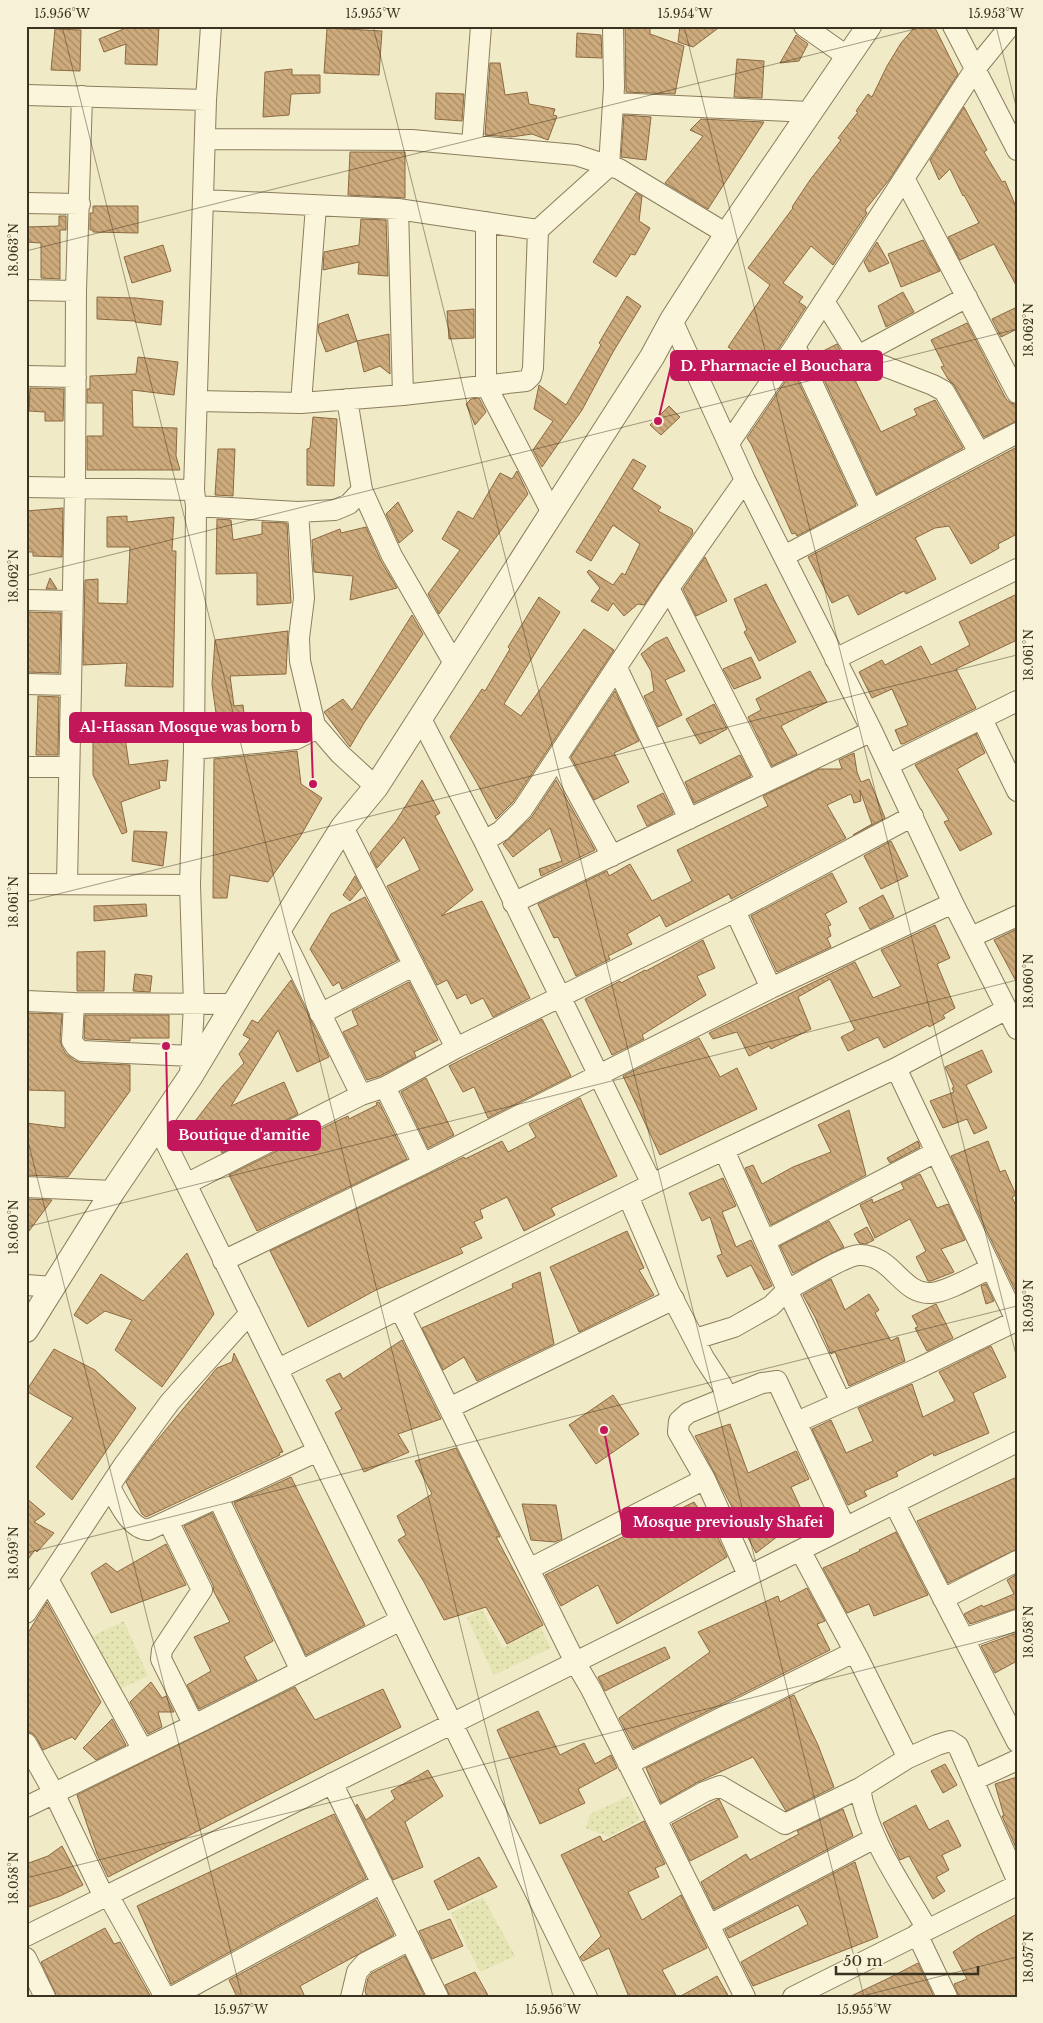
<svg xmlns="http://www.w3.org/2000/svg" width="1043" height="2023" viewBox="0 0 1043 2023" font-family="'Libre Baskerville',serif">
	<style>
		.farmland { fill: url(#farmland-dots) }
		.building { fill: url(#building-back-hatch); stroke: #8c6a41 }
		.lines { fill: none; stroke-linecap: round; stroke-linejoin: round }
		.minor-casing { stroke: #8c7d5c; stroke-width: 22 }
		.tertiary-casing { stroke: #8c7d5c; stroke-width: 26 }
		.minor { stroke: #faf5db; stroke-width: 20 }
		.tertiary { stroke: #faf5db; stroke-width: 24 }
		.ticks { fill: none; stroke: #3c3220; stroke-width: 1; stroke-opacity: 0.45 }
		.leader { fill: none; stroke: #c2185b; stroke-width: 2 }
		.callout-dot { fill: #c2185b; stroke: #f7f2d7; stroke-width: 2 }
		.callout { fill: #c2185b; stroke: #c2185b; stroke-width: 2 }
		.callout-label { font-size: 14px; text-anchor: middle; font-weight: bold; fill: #fff }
		.neatline { fill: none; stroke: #3c3220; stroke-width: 2 }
		.ticks-label { font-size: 12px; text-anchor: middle; fill: #3c3220 }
	</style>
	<defs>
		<pattern id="farmland-dots" width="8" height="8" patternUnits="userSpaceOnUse" patternTransform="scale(1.25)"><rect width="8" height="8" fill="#e5e5b4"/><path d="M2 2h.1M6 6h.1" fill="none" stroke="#c5c59a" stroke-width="1.8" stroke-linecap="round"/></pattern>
		<pattern id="building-back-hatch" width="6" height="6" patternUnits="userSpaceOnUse" patternTransform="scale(1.25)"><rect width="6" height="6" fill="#ceab7c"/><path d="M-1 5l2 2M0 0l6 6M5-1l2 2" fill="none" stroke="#a88c65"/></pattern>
	</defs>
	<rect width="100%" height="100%" fill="#f0eac7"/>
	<path class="farmland" d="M481,1608L503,1648L540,1627L551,1648L494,1675L467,1618Z
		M124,1621L148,1676L111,1693L88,1638Z
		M629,1796L640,1820L609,1837L586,1828L590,1814Z
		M483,1897L515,1956L480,1972L451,1913Z"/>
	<path class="building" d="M131,26H159L157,65L125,64L126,44L104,52L99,39Z
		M625,26H650V34L684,46L675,94L626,92Z
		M680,26H721L693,47L678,42Z
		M916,26H934L958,74L889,180L865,210L867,213L833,265L811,246L783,283L803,297L799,302L806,307L766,368L742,352L740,355L728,347L770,285L748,268L793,208L792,207L810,180L841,140L838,138L858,112L856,111L868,94L872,97L887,66L901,43Z
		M327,28L382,31L379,75L324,73Z
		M55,29L81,30L80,71L51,70Z
		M577,33L601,35L602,58L576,57Z
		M796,35L808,44L799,61L780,63Z
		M737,59L764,61L762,98L734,97Z
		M490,63H500L505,95L527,92L529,104L555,109L553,115L557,116L548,140L532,134L511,137L485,135Z
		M292,69V75H320V93L291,94L289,115L263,117L265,72Z
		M436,93L464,94L462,121L435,119Z
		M964,107L987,150L984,152L1002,182L1005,181L1017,209V287L994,244L960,260L948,237L979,223L964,195L963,196L950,169L939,180L930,160Z
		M624,115L651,117L646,160L621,157Z
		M701,119L764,122L708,209L665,183L703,136L690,130Z
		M350,152H405V198L348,195Z
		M636,193L642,196L639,221L650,228L635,255L631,254L616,277L593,262Z
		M93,206H138V233L93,232V230H90V213H93Z
		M59,216H66V230H60V279L41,278V243L26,242V227L59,226Z
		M361,219L386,220L388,276L358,274L359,262L323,270L324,252L359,245Z
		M923,240L940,271L901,287L888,254Z
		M877,242L889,263L869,272L864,262Z
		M163,245L171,271L132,283L124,257Z
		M903,292L914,312L886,327L878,306Z
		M627,296L641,306L613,352L582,410L542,467L533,450L553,421L534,409L539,385L566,405L601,345L599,343Z
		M97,297L136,298L163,301L161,325L135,322V321L97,319Z
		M1017,307V329L1001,337L992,319Z
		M474,309V338L449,339L447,311Z
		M348,314L357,341L326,352L318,331L319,324Z
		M967,323L1006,399L1011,403L1017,405V421L984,437L954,385L948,379L941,367L944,366L931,340Z
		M389,334L390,374L380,366L364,372L357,341Z
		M837,344L881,432L917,415L914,409L935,400L963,448L877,494L813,356Z
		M138,357L178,362L174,395L132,390L133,427L177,428L176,456L180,470H87V436H103V403H87V389H90V376L136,374Z
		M793,370L856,505L797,536L795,533L792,534L751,444L747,438Z
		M30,388L64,389L63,421H45V412L29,411Z
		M479,398L486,412L475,425L466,404L471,399Z
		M669,406L680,417L661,435L650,425Z
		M313,417L337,419L334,486L307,485V449L310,448Z
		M1017,447V534L998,544L999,548L971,564L949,526L935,528L915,538L936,579L906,594L904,591L858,615L848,595L832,603L808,557Z
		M218,449H235L233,496L215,495Z
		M633,459L646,466L632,489L661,507L658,511L692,529L693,533L644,605L638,604L624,616L613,603L608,611L591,601L600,588L587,572L589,570L613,585L622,573L625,575L640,544L613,525L591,561L576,552Z
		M517,471L528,494L439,614L428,594L460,550L442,539L458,511L473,519L500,473L512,479Z
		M398,502L413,531L399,543L386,514Z
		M63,508L62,557L33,556V552H26V511Z
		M127,516V522L174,517L172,551H176L173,687L125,686L127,663L83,665L85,580L98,579V603L127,604L130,547H107V517Z
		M217,519L231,520L233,540L262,534V522L287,523L291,603L257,605V573L216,574Z
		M366,527L381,561L397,588L350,600L353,576L314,572L312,540L340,529L341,533Z
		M705,557L727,601L696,616L683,589Z
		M50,578L57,589H46Z
		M766,584L796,642L759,661L744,632L747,630L734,599Z
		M1017,594V640L956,669L976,708L903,744H901L895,730L908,725L892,689L872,698L859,672L882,660L885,665L921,646L931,665L970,645L959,622Z
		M539,597L560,612L504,704L521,716L584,629L614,650L513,802L496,819L477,783L450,737L482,689L485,691L510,649L508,647Z
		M26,612L61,613L59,673L26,672Z
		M412,615L423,634L364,723L350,747L324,712L343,699L352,710Z
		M288,631L286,674L230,676L234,706L243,705L245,721L263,719L264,730L219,735L212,684L215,640Z
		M667,637L685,671L665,680L682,715L658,727L644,696L654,691L651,671L641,654L655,643Z
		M751,657L761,678L734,689L723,669Z
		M810,671L827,702L781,726L797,754L772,766L748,717L761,710L756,699Z
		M615,691L639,741L614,753L629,782L594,800L571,757Z
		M38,696L59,697L58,755H36Z
		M714,704L727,729L700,744L686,719Z
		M122,717L129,765L168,760L166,781L159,780L160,788L121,802L127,832L122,834L93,775V738H82V718Z
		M976,734L985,753L957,769L992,834L960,851L944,822L949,820L915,765Z
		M297,751L301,784L322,798L300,837L268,882L230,875L227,898H213L214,759Z
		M854,753L857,772L861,782L869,779L885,818L853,835L872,824L860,790L861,801L854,803L851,794L827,805L846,838L733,898L731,899L729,894L666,927L660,915L627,934L632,944L608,956L610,959L576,976L558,937L554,938L538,904L607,871L609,876L630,864L652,901L692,881L677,850L768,806L763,796L819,769H842L839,760Z
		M740,755L751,776L694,803L685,782Z
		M422,780L440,813L435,816L473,890L441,916L482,901L530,998L493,1017L483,998L471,1004L466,994L457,999L447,980L437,985L387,886L420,870L404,837L377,868L370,853L396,821Z
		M556,780L595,850L541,876L539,869L562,861L550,828L513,857L503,844L531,818Z
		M663,793L673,813L647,826L637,806Z
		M134,831L167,832L163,866L132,861Z
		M891,841L908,876L881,889L864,856Z
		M832,873L847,902L825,914L831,925L828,926L831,936L827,938L831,947L777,972L751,916Z
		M355,876L361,888L350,901L343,895Z
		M883,895L894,917L870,929L859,908Z
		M365,897L398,960L342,989L339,982L333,986L310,949L331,914Z
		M146,904L147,916L94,921V906Z
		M935,925L950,958L937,964L955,1008L943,1015L945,1018L929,1027L928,1025L884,1048L878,1037L848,1051L841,1037L855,1030L830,979L798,997L811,1029L771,1049L769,1046L749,1056L737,1032L713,1039L709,1033L855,962L873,998L901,986L881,950Z
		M1017,929V983L994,940Z
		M703,940L715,968L697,976L706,995L642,1035L644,1039L612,1055L585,999L620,981L621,983L645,970L646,971Z
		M105,951L104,991H77V952Z
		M135,974L152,976L150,992L133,991Z
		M291,980L329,1057L297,1072L278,1030L231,1106L284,1082L298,1114L222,1153L216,1142L210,1145L202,1128L185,1134L223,1085L244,1063L239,1054L250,1039L243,1035L252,1020L258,1023Z
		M409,982L438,1040L414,1052L416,1057L380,1076L367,1080L343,1032L358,1025L352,1011Z
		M26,1013L62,1014L60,1040L62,1047L66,1054L75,1061L81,1063L130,1065V1091L68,1177L26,1175V1123L65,1128V1091L26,1090Z
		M85,1015H169V1038H130V1041L86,1039L84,1038Z
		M542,1019L571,1076L488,1118L474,1087L463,1092L449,1066Z
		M699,1038L720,1077L737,1068L757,1109L660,1155L623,1076Z
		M982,1050L992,1072L966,1085L987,1128L974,1134L967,1119L943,1128L930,1101L954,1092L952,1088L954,1087L945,1067Z
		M426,1078L454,1135L428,1148L401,1092Z
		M580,1098L617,1176L557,1205L551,1208L555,1215L524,1231L507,1197L480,1210L483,1218L474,1222L482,1238L460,1248L463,1253L376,1290L308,1327L270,1251L464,1157L465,1159L502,1141L508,1152L536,1137L529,1124Z
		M379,1102L407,1159L257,1231L229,1175L333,1123L348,1116L349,1119L377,1105L376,1103Z
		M849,1110L866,1175L771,1225L745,1168L753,1165L762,1184L793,1167L831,1152L818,1125Z
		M918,1141L920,1147L890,1163L887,1158Z
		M988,1141L1000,1172L1005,1170L1016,1195L1012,1197L1017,1208V1294L951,1156Z
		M920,1174L937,1208L948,1204L965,1240L941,1249L954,1272L931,1281H928L916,1257L926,1251L910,1219L875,1238L860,1205L872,1199L873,1203L904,1189L901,1183Z
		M723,1178L736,1206L722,1212L736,1247L751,1240L772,1286L764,1290L751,1265L727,1277L717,1256L722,1254L710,1217L702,1221L689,1193Z
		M26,1199L52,1200L26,1235Z
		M829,1221L844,1247L793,1273L780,1246Z
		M867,1227L874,1240L866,1244L859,1243L854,1234Z
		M627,1231L644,1268L639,1270L654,1295L579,1332L550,1267Z
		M187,1253L214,1314L162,1387L115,1350L132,1320L105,1311L87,1324L74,1315L101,1274L143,1301Z
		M540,1272L554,1344L477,1381L464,1357L443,1370L422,1328L513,1288L512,1284Z
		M831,1279L845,1310L869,1294L879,1310L875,1313L891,1341L898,1337L905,1361L849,1386L835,1352L831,1354L815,1317L803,1295Z
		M986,1284L994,1301L986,1304L981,1286Z
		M936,1304L953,1338L927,1351L915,1328L918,1327L912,1316Z
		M402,1340L441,1419L398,1434L409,1452L364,1472L335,1413L342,1409L326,1380L340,1373L343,1379Z
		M991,1346L1006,1377L973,1393L989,1433L934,1456L933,1453L896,1472L898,1476L864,1491L867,1496L848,1505L812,1429L831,1420L846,1453L873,1441L858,1408L912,1384L923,1417L955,1401L939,1372Z
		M54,1349L95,1370L136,1408L72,1500L36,1467L73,1418L26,1391Z
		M234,1353L283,1452L279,1453L280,1455L146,1517L142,1514L126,1482L149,1450L217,1368L232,1362Z
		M613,1395L639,1434L596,1464L569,1425Z
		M730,1424L748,1473L796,1451L809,1479L791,1487L807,1522L782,1533L756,1553L695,1436Z
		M456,1448L500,1537H496L543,1625L507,1644L486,1607L444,1620L424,1582L398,1540L406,1535L397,1516L432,1494L415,1461Z
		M291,1477L365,1625L306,1655L234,1503Z
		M1017,1477V1549L948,1583L917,1521Z
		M26,1498L45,1514L34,1522L54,1533L37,1552L35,1550L26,1562Z
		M694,1502L718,1538L727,1557L617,1624L598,1585L561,1606L545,1575Z
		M522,1504L556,1505L562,1539L555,1542L531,1540Z
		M212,1513L273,1641L244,1657L257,1680L199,1709L187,1685L211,1671L194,1637L230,1622L214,1592L213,1585L184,1526Z
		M896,1532L928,1595L874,1616L869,1604L847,1613L823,1568L860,1551L859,1550Z
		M166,1544L186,1585L111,1613L91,1573L106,1563L117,1572Z
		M1017,1574V1608L970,1624L964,1614L982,1605L983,1607L1014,1594L1007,1580Z
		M807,1588L825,1621L817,1624L830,1650L634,1748L619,1718L710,1652L698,1632L778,1596L780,1602Z
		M47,1602L101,1702L75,1740L72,1737L43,1750L36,1737L32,1733L26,1731V1636Z
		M1017,1633V1661L995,1673L981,1646Z
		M665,1647L670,1658L605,1691L598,1677Z
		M151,1682L162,1698L166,1696L174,1712H158L162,1727L148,1734L130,1702Z
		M295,1687L315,1720L383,1689L401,1727L108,1877L97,1854L77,1795Z
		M794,1695L818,1745L834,1787L786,1811L753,1757L698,1782L661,1803L646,1768Z
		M538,1711L560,1755L584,1743L595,1764L611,1755L617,1768L578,1789L585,1803L540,1824L497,1730Z
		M112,1719L126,1745L96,1760L83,1748Z
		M945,1764L957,1785L943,1793L931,1771Z
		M428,1770L443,1796L405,1822L423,1867L393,1880L356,1805L357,1804L366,1820L395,1799L391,1791Z
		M1017,1777V1850L1002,1816H1004L995,1784Z
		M719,1799L738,1837L690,1861L672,1824Z
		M916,1805L929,1830L948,1820L961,1846L942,1855L949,1870L936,1877L945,1891L933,1899L909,1856L900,1860L883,1823Z
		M843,1809L853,1836L714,1909L701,1882L746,1854L750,1860L799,1834L797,1831Z
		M334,1814L366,1878L171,1984L137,1906Z
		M644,1821L665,1864L655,1868L659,1877L628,1892L642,1920L681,1895L707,1948L662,1970L677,1997H629L609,1948L583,1961L580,1957L601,1936L561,1855L600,1836L603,1842Z
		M62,1846L83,1885L60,1896L26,1908V1864L48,1856Z
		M479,1857L497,1887L448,1910L434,1881Z
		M855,1862L878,1937L753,1986L741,1962L808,1924L798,1905L729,1938L725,1930Z
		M376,1900L394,1935L300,1986L305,1997H237L229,1980Z
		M1017,1914V1997H959L954,1984L967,1979L953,1952L977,1936Z
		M450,1919L463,1946L432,1959L419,1931Z
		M105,1928L114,1944L120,1942L151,1997H57L41,1962Z
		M405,1956L425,1997H367L365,1991L368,1978L372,1973Z
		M918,1963L934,1997H849L889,1978Z
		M475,1972L489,1997H450L445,1985Z
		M717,1976L729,1997H679Z"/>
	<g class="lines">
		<defs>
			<path id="minor" d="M804,26L848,57
				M953,26L1017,150
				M26,95L206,100
				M614,103L810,112
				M206,139L412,140L576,155L619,169L727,234
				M472,145L481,26
				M904,178L1017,393
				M204,200L398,209L538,230
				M26,203L80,204
				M398,209L403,395
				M486,222V385L552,513
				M26,290L76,291
				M824,301L858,356L933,385L944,391L979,452
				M672,320L745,480L872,731L953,903L1017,1029
				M795,346L871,509
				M858,356L967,297
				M26,376L76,377
				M197,401L301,403L403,395L526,381L531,376L533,368L538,230L609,166L614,87L613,26
				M301,403L316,206
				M729,443L795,346L975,69L1010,26
				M26,487L194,490
				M362,490L392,556L455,665
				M196,506L298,512L304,598L299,638L300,661L315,725L340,754L376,787
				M298,512L335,510L349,504L362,490L347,399
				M784,556L1017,433
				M669,588L766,780
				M26,600L72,601
				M835,659L1017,569
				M617,668L689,819
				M26,684L70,685
				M420,717L484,841L652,1184
				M982,719L1017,791
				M194,749L296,739L310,732L315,725
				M558,758L612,856
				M888,765L1017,701
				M26,767H69
				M343,827L456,1048
				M484,841L501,831L522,810L669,588L745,480
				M26,884L190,885
				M67,884L75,488L76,291L82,96
				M513,903L872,731
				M735,911L771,988
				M279,929L361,1095
				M971,937L1017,916
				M26,1001L74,1003L234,1004
				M74,1003L72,1041L76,1047L82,1051L192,1056
				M320,1014L413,966
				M896,1068L1017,1322
				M190,1077L194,1005L190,885L194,749L196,506L194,490L206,100L211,26
				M385,1087L423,1164
				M157,1125L587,1997
				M186,1184L361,1095L385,1087L456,1048L735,911L913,816
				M26,1187L113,1191
				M628,1196L669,1291L704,1358L721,1384L727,1397
				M765,1241L936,1152
				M223,1261L423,1164L771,988L953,903
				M26,1285L54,1287
				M400,1309L575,1662L591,1689L745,1997
				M695,1339L734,1327L771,1306L787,1290L724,1150
				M278,1369L652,1184L896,1068L1007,1009
				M841,1402L787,1290C801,1283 846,1255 859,1255C893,1254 901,1295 931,1293C947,1292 976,1275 991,1268
				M449,1408L674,1299
				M797,1422L919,1368L1016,1321
				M110,1487C118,1502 130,1529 148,1530L318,1451
				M218,1498L301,1671
				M894,1503L1017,1742
				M168,1521L202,1590L162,1650L161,1659L194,1725
				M800,1550L858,1658L908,1758
				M529,1569L705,1479
				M748,1575L705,1479L678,1432L679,1421L688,1413L762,1383L777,1381L845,1527
				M49,1581L143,1750
				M943,1599L1017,1561
				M26,1613L123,1466L170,1402L250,1313
				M964,1639L1017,1620
				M26,1743L54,1793L104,1897
				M628,1764L854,1652
				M974,1780L1017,1760
				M332,1783L438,1997
				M26,1807L204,1720L401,1620
				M656,1819L704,1792L720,1786L785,1824L860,1788
				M108,1895L165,1997
				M709,1925L875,1838
				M927,1929C903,1886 867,1838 860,1788L908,1758L937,1745L950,1741L958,1746L1017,1880
				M917,1934L947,1997
				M26,1936L1017,1442
				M26,1958L45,1997
				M172,1997L382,1883
				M351,1997L357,1972L365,1963L410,1940
				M793,1997L1017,1885"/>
			<path id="tertiary" d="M26,1330L113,1191L190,1077L279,929L343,827L376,787L652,357L672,320L727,234L869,26"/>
		</defs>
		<use href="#minor" class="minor-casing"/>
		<use href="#tertiary" class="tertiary-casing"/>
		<use href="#minor" class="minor"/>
		<use href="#tertiary" class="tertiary"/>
	</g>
	<path class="ticks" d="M62,26L553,1997M373,26L864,1997M684,26L1017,1359M996,26L1017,110M26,251L927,26M26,576L1017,329M26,902L1017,655M26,1133L242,1997M26,1227L1017,980M26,1553L1017,1306M26,1878L1017,1632M858,1997L1017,1957"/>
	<path class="leader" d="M658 421L671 366M313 784L311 727M166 1046L168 1135M604 1430L622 1522"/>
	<g class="callout-dot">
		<circle cx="658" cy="421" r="5"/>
		<circle cx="313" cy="784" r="5"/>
		<circle cx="166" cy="1046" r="5"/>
		<circle cx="604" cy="1430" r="5"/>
	</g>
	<g class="callout">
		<rect x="671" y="351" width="211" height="29" rx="5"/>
		<rect x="70" y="713" width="241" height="29" rx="5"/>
		<rect x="168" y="1121" width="152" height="29" rx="5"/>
		<rect x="622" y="1508" width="211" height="29" rx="5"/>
	</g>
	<g class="callout-label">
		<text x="776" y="371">D. Pharmacie el Bouchara</text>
		<text x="190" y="732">Al-Hassan Mosque was born b</text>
		<text x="244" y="1140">Boutique d'amitie</text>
		<text x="728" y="1527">Mosque previously Shafei</text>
	</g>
	<rect width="1043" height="2023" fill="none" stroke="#f7f2d7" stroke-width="55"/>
	<path d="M836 1966v8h142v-8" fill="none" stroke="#3c3220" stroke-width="2.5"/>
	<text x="843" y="1966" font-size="15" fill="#3c3220" stroke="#f7f2d7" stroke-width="4" paint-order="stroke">50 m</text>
	<rect x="28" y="28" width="988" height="1968" class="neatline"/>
	<g class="ticks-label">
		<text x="62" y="18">15.956°W</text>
		<text x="373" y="18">15.955°W</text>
		<text x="685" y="18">15.954°W</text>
		<text x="996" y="18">15.953°W</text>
		<text transform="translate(14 250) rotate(-90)" y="4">18.063°N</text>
		<text transform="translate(1029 330) rotate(-90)" y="4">18.062°N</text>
		<text transform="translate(14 576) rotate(-90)" y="4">18.062°N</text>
		<text transform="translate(1029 655) rotate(-90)" y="4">18.061°N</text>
		<text transform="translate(14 902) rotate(-90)" y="4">18.061°N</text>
		<text transform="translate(1029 981) rotate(-90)" y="4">18.060°N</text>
		<text transform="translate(14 1227) rotate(-90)" y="4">18.060°N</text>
		<text transform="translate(1029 1306) rotate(-90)" y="4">18.059°N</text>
		<text transform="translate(14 1553) rotate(-90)" y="4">18.059°N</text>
		<text transform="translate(1029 1632) rotate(-90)" y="4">18.058°N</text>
		<text transform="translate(14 1878) rotate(-90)" y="4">18.058°N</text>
		<text transform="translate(1029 1957) rotate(-90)" y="4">18.057°N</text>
		<text x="241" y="2014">15.957°W</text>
		<text x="553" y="2014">15.956°W</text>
		<text x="864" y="2014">15.955°W</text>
	</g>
</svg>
